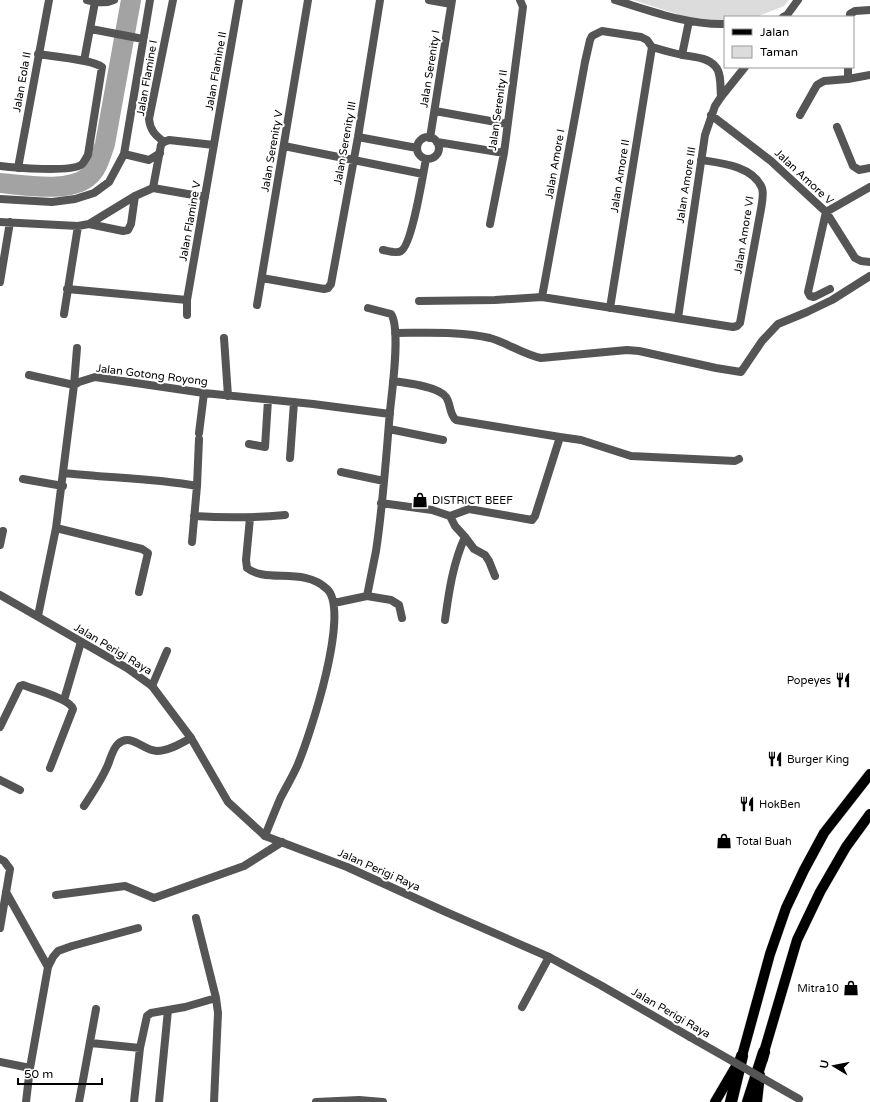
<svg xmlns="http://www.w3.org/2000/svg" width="870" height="1102" viewBox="0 0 870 1102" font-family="'Varela Round',sans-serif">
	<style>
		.green { fill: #dcdcdc }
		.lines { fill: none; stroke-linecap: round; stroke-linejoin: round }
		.river { stroke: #a3a3a3; stroke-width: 20 }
		.primary-casing { stroke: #dbdbdb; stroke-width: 11 }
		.motorway-casing { stroke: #dbdbdb; stroke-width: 13 }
		.minor { stroke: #555; stroke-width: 8 }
		.tertiary { stroke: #555; stroke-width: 8 }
		.primary { stroke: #000; stroke-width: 10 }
		.motorway { stroke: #000; stroke-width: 12 }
		.tertiary-bridge { stroke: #555; stroke-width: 8 }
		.labels { text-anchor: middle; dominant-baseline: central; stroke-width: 4; stroke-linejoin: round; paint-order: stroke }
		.street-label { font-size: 11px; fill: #000; stroke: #fff }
		.poi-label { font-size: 11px; fill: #000; stroke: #fff; text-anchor: start }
	</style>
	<rect width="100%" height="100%" fill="#fff"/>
	<path class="green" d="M633,0H789L784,6L756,17H725V21L692,19Z"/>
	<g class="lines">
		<path class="river" d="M0,183C24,185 69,193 88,177C98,169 101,155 105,144L131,0"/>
		<defs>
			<path id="primary" d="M763,1059L764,1052L797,940L820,892L846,847L870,814
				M715,1102L742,1056L770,954L786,908L804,870L824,833L870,774
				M757,1102L760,1075"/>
			<path id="motorway" d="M731,1102L742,1056
				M748,1102L764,1052"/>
		</defs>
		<use href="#primary" class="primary-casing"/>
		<use href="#motorway" class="motorway-casing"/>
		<path class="minor" d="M87,0C96,2 106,4 114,0
			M429,0L451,4
			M615,0C651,11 687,25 725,24
			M783,17L787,15L798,0
			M850,17V14L855,11L870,10
			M91,29L143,39
			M682,55L689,21
			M84,61L95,2
			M848,79V67
			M435,111L507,124
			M711,115L771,161L826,212L855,258L861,261L870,262
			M800,115L817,85L824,81L848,79L870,75
			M837,127L853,166L859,170L870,168
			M358,137L417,148
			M417 148a11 11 0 1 1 22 0a11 11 0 1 1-22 0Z
			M430,138L452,0
			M164,142C155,135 150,130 149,119L173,0
			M164,142L169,140L214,145
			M437,142L504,153
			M284,146L423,174
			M124,154L149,160L160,153
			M0,166C15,168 70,172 81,165C84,163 86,158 88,155L102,67C94,60 51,56 38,54
			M18,168L49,0
			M153,188L205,197
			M153,188L161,145L164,142
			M0,199L52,202L75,199L94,193L109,182L124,154L150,0
			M0,222L78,226L89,224L135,196L153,188
			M89,224L123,231L128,230L131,224L135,196
			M490,224L504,153L523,7L520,0
			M383,250C388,251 397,254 401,251C412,245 423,174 426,159
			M262,278L324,289L328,288L331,284L358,137L380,0
			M0,282L10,222
			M67,289L187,300
			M830,289L814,297L810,296L808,292L826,212L870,187
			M542,297L585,62L590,40L592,36L602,31L641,37L647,40L652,47C662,50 672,53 683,55C693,57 707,57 715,66C722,73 720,88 721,97
			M419,301L495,300L542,297L733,327L737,326L740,323L761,209C762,203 764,194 762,188C753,166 721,163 701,160
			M257,305L308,0
			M368,308L391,314C401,328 392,391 390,411C386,458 383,505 376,551C373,566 370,581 367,596L391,600L399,605L402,618
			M610,308L652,47
			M64,314L78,226
			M187,315V300L239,0
			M678,318L705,135L715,106L721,97L745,67
			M395,333C425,333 462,331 490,338C508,343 524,355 541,358L627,350L639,351L716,368L741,372L762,341L778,324L807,312L832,300L870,276
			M224,338L228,396
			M29,375L74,385L77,348
			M393,381C406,383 438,386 446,397C451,404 449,414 456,420L560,437
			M389,429L443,440
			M199,433L204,393
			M249,444L265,447L268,400
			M290,458L294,402
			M341,472L384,481
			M64,473C108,478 153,478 197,486L192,542
			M23,479L63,486
			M197,486L199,439
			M381,503L432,510L450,516L455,526L465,537L474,549L485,555L489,561L495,576
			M194,516C226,518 253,518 285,515
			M450,516L469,509L532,520L535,516L560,437L581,440L631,456L735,461L739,459
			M250,518L246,560L247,568C267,584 303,566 327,589C351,611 310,735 298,764C293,776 286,787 280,799C275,811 270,823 265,836
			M56,528L142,549L148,553L139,592
			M0,545L3,531
			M334,603L367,596
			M38,616L56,528L74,385L79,382L95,377L204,393L313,404L390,414
			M445,620C449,591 453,563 465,537
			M152,686L167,651
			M64,700L81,642
			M0,727L20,686L23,685C33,689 71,699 73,709L50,768
			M0,780L20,790
			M84,806C92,794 100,782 106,769C110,762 112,749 118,744C131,732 143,751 157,751C169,751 181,743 191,738
			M0,859L4,861L10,869L0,928
			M6,892L48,967
			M56,895L125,886L154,898L244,866L282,842
			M196,918L216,998
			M522,1007L549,957
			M91,1043L140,1048
			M0,1062L30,1068
			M26,1102L30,1068L48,967L53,957L58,951L72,946L138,928
			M79,1102L96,1009
			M134,1102L140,1048L147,1016L151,1013L185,1007L216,998L218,1013L214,1102
			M159,1102L168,1010
			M316,1102L359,1100L383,1102"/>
		<path class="tertiary" d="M0,595L127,668L152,686L191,738L228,802L265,836L347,867L446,912L549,957L602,986L690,1037"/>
		<use href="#primary" class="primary"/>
		<use href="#motorway" class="motorway"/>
		<path class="tertiary-bridge" d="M690,1037L799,1099"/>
	</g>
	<defs>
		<symbol id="shop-bare" viewBox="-9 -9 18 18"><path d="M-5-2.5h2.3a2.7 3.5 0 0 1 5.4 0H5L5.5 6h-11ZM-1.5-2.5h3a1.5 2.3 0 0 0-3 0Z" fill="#000" stroke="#fff" stroke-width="2.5" paint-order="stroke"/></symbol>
		<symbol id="restaurant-bare" viewBox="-9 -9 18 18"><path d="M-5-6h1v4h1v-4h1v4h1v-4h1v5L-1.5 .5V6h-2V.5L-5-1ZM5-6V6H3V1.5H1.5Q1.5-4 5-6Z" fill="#000" stroke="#fff" stroke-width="2.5" paint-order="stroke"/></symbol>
	</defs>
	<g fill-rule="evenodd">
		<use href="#shop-bare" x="409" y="489" width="22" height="22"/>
		<use href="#restaurant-bare" x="832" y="669" width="22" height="22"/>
		<use href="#restaurant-bare" x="764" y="748" width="22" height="22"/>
		<use href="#restaurant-bare" x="736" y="793" width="22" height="22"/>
		<use href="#shop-bare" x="713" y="830" width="22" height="22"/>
		<use href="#shop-bare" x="840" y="977" width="22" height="22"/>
	</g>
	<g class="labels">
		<g class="street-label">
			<text transform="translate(430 69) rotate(-81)">Jalan Serenity I</text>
			<text transform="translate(216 71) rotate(-80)">Jalan Flamine II</text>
			<text transform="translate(147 78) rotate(-80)">Jalan Flamine I</text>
			<text transform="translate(22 82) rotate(-80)">Jalan Eola II</text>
			<text transform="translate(498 110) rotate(-82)">Jalan Serenity II</text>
			<text transform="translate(345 143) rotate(-80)">Jalan Serenity III</text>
			<text transform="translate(272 151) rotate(-80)">Jalan Serenity V</text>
			<text transform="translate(555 164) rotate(-80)">Jalan Amore I</text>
			<text transform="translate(620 176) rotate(-81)">Jalan Amore II</text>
			<text transform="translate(804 177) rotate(43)">Jalan Amore V</text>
			<text transform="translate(686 185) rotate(-81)">Jalan Amore III</text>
			<text transform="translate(190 221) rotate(-80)">Jalan Flamine V</text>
			<text transform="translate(744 235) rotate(-81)">Jalan Amore VI</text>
			<text transform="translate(152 375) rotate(7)">Jalan Gotong Royong</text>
			<text transform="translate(113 649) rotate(31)">Jalan Perigi Raya</text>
			<text transform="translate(379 870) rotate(24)">Jalan Perigi Raya</text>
			<text transform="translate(671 1013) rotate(30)">Jalan Perigi Raya</text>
		</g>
		<g class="poi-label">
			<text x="432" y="500">DISTRICT BEEF</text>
			<text x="831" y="680" text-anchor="end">Popeyes</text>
			<text x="787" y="759">Burger King</text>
			<text x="759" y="804">HokBen</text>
			<text x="736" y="841">Total Buah</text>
			<text x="839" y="988" text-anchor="end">Mitra10</text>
		</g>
	</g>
	<rect x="724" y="16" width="130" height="52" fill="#ffffff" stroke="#999999"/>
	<rect x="732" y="29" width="20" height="6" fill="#000000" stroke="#999999"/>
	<text x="760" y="36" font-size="12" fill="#000000">Jalan</text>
	<rect x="732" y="46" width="20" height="12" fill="#dcdcdc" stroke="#999999"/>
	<text x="760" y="56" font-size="12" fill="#000000">Taman</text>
	<g transform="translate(834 1066) rotate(280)" stroke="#ffffff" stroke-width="3" paint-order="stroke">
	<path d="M0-3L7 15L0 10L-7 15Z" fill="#000000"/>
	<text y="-6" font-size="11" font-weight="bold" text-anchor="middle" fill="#000000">U</text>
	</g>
	<path d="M18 1078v6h84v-6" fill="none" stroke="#000000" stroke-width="2"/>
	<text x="24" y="1078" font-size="12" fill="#000000" stroke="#ffffff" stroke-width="3" paint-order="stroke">50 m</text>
</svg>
